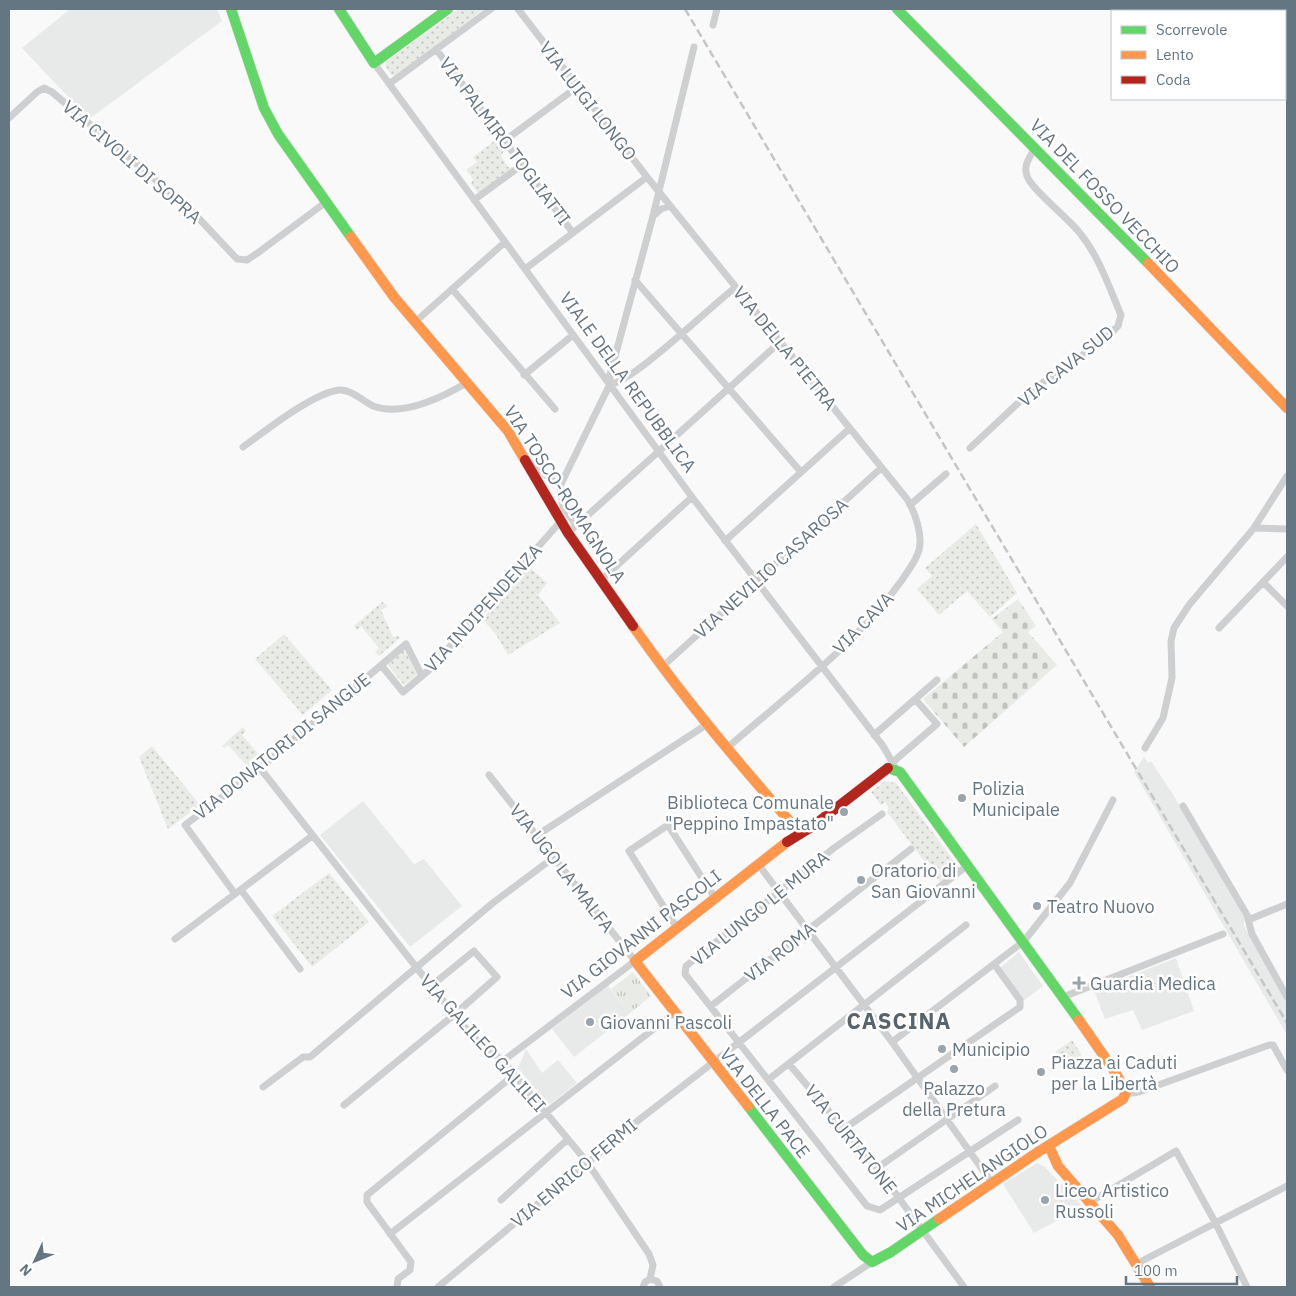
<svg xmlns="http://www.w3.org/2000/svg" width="1296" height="1296" viewBox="0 0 1296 1296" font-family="'IBM Plex Sans',sans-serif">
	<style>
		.built { fill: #e8e9e9 }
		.grass { fill: url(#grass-dots) }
		.cemetery { fill: url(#cemetery-stones) }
		.park { fill: url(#park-tufts) }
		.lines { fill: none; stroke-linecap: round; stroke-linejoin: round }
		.fast-casing { stroke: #d5d6d7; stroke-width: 11 }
		.slow-casing { stroke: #d5d6d7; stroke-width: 11 }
		.jam-casing { stroke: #d5d6d7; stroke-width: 11 }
		.street { stroke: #cecfd0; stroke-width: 7 }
		.fast { stroke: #63d668; stroke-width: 10 }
		.slow { stroke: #ff974d; stroke-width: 10 }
		.jam { stroke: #b3261e; stroke-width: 10 }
		.rail { stroke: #c3c5c6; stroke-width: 2.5; stroke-dasharray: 8 4; stroke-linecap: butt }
		.poi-dot { fill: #99a4ac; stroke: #fff; stroke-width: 2 }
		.labels { text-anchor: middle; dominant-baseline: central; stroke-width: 5; stroke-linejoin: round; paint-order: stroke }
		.street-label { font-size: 18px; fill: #657683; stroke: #fff }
		.poi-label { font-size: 18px; fill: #657683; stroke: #fff; text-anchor: start }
		.district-label { font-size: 22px; font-weight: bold; letter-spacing: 1px; fill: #57646e; stroke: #fff }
	</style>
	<defs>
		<pattern id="grass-dots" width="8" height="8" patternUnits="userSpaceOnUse" patternTransform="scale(1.25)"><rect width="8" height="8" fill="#e8ebe6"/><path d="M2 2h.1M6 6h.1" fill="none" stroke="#c0c3c0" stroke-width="1.8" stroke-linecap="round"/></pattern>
		<pattern id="cemetery-stones" width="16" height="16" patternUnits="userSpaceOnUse" patternTransform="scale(1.25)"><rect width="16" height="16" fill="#e8ebe6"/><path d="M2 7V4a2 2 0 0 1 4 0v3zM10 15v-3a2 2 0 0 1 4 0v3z" fill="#c0c3c0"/></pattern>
		<pattern id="park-tufts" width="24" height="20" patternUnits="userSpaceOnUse" patternTransform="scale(1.25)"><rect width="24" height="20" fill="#e8ebe6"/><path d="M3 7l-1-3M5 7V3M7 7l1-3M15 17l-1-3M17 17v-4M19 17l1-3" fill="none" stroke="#c0c3c0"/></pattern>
	</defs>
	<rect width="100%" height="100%" fill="#f9f9f9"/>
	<path class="built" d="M70,9H217L222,21L89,119L22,48Z
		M1144,757L1148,763L1151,761L1174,796L1244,917V926L1287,1000V1035L1134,772Z
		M363,801L414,864L424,859L462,906L410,947L320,835Z
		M1019,952L1043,986L1023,1001L1000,968Z
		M1176,958L1194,1011L1142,1030L1133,1010L1105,1019L1094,990Z
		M608,986L629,1014L574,1057L552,1029Z
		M526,1049L542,1073L558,1060L577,1083L549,1105L518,1068Z
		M1037,1163L1045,1167L1083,1207L1034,1233L1003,1184Z"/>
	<path class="grass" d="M459,9H484L396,76L391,75L385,65L387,61Z
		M497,139L505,149L501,156L508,167L515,168L479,194L471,184L473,179L466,170L477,162L473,157Z
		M976,524L1017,593L990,617L967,591L939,615L917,589L932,576L925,568Z
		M528,566L547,583L538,595L560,623L508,655L495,633L482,619Z
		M382,602L386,604L387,607L381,610L393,637L399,636L400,638L379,656L375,652L379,648L361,626L357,630L354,626Z
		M284,634L332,690L303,715L255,659Z
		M402,650L406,652L417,675L404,685L387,664Z
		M243,727L246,731L242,735L259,755L265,751L267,754L244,772L242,770L247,766L228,745L224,748L222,746Z
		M152,746L200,805L168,829L139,757Z
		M885,781L896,783L959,868L940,882L929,868L932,866L927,860L925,862L887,812L889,808L885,802L881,805L871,792Z
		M329,873L369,922L312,967L272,916Z
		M1072,1040L1082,1055L1064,1066L1055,1052Z"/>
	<path class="cemetery" d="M1018,599L1036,626L1028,632L1057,665L964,747L923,699L1003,632L992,619Z"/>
	<path class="park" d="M633,972L651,996L629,1014L611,989Z"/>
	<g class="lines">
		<defs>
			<path id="fast" d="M231,9L264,108L278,134L351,237
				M339,9L374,63L448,9
				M897,9L1148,263
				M888,768L900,772L1079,1020
				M748,1106L863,1255L872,1262L891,1252L939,1219"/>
			<path id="slow" d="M351,237L394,297L508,431L525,460
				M1148,263L1287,408
				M633,626C684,699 741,766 800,833
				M748,1106L635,961L787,842
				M1049,1146L1058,1166L1118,1235L1150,1287
				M939,1219L1038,1152L1123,1099L1126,1092L1115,1072L1079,1020"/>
			<path id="jam" d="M525,460L568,533L633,626
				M787,842L813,826L888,768"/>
		</defs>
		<use href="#fast" class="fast-casing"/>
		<use href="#slow" class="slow-casing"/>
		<use href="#jam" class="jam-casing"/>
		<path class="street" d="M518,9L647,177L907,499C915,512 923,535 919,550C916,561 908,571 902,580C855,646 786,696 726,749
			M713,25L717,9
			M436,49L573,233
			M374,63L692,497L883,746L897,770
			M389,84L491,9
			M9,118L37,92L44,88L52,92L190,209L237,259L247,260L259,252L326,202
			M504,141L577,87
			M474,200L522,165
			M653,216L661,209L670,206
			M525,269L647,177
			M635,280L801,472
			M452,289L555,409
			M415,322L505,242
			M524,375L573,335
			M610,384C631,384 713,304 736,287
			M243,447C265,431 313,393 339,390C351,389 363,401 373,406C403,417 443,397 468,382
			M970,448L1032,390L1104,340L1118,326L1121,315C1109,287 1099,256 1079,232C1068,218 1031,189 1027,176C1023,165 1030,157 1035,148
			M527,460L560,486
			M910,505L946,474
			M576,525L563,507L560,486L610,384V375L653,216L694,47
			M1254,528L1287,529
			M568,533L780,342
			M725,541L849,429
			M600,581L692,497
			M1263,582L1287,606
			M1219,628L1287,557
			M381,665L403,692L429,670L561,521
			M662,667L880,469
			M874,735L937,680
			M1145,748L1163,718L1172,678L1171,641L1174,628L1189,605L1254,528L1287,476
			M893,762L937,724L915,699
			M260,768L431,986L473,1037L503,1061L587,1162L649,1254L653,1265L650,1279
			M489,775L635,961L503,1061
			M1183,806L1247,915L1252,934L1287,997
			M882,814L834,848L686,966L685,974L867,1206L880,1210L1018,1120
			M536,836L706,725
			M758,864L892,1042L992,1183
			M241,890L300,969
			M235,894L185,825L260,768L406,644L422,676
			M1248,920L1287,904
			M677,928L629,851L668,825L715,898
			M175,939L312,836
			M1063,997L1223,934
			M711,1006L911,849
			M892,1042L1024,941L1070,883L1113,800
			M789,1064L877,1168L964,1287
			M769,1079L966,925
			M263,1087L303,1057H310L494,902L553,858
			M1126,1094L1139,1092L1269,1045H1273L1287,1070
			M344,1105L455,1014L497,977L474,951L431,986
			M845,1128L1020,1007V1000L994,964
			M877,1168L995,1086
			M501,1200L568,1139
			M1090,1202L1176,1151L1215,1222L1247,1287
			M390,1234L674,1013
			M1138,1263L1287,1186
			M397,1287L398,1279L410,1270L411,1262L367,1202V1195L514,1075
			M438,1287L640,1119L968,865
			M643,1287L645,1282L650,1279L657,1281L660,1287
			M834,1287L872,1262"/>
		<use href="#fast" class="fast"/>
		<use href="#slow" class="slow"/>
		<use href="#jam" class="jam"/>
		<path class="rail" d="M685,9L1287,1023"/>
	</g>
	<g class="poi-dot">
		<circle cx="962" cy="798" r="5"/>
		<circle cx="844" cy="812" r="5"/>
		<circle cx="861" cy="880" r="5"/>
		<circle cx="1037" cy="906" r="5"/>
		<path d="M1076.5 975.5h5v5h5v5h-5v5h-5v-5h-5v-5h5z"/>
		<circle cx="590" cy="1022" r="5"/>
		<circle cx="942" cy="1049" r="5"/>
		<circle cx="954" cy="1069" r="5"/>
		<circle cx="1041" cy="1072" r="5"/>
		<circle cx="1045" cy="1200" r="5"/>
	</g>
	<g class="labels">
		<g class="street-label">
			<text transform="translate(588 101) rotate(52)">VIA LUIGI LONGO</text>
			<text transform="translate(505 141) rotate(53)">VIA PALMIRO TOGLIATTI</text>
			<text transform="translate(132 162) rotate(41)">VIA CIVOLI DI SOPRA</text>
			<text transform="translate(1105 196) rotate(46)">VIA DEL FOSSO VECCHIO</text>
			<text transform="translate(785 348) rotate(51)">VIA DELLA PIETRA</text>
			<text transform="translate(1066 366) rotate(-39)">VIA CAVA SUD</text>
			<text transform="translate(628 382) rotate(54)">VIALE DELLA REPUBBLICA</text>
			<text transform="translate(565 494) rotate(57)">VIA TOSCO-ROMAGNOLA</text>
			<text transform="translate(771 568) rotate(-42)">VIA NEVILIO CASAROSA</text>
			<text transform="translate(483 608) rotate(-48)">VIA INDIPENDENZA</text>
			<text transform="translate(863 623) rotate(-46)">VIA CAVA</text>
			<text transform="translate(282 746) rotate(-39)">VIA DONATORI DI SANGUE</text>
			<text transform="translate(562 868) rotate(52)">VIA UGO LA MALFA</text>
			<text transform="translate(760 908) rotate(-39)">VIA LUNGO LE MURA</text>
			<text transform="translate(641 934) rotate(-38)">VIA GIOVANNI PASCOLI</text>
			<text transform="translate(780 952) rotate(-38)">VIA ROMA</text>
			<text transform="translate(483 1043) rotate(48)">VIA GALILEO GALILEI</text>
			<text transform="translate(765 1103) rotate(52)">VIA DELLA PACE</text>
			<text transform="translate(851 1139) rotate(51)">VIA CURTATONE</text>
			<text transform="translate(574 1173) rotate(-40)">VIA ENRICO FERMI</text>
			<text transform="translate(972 1178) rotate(-34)">VIA MICHELANGIOLO</text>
		</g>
		<g class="poi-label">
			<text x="972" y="788">Polizia<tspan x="972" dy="21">Municipale</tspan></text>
			<text x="834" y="802" text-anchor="end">Biblioteca Comunale<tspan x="834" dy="21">"Peppino Impastato"</tspan></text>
			<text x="871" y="870">Oratorio di<tspan x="871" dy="21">San Giovanni</tspan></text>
			<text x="1047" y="906">Teatro Nuovo</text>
			<text x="1090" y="983">Guardia Medica</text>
			<text x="600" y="1022">Giovanni Pascoli</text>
			<text x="952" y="1049">Municipio</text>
			<text x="1051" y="1062">Piazza ai Caduti<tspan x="1051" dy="21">per la Libertà</tspan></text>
			<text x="954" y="1088" text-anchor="middle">Palazzo<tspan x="954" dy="21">della Pretura</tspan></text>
			<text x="1055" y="1190">Liceo Artistico<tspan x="1055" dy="21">Russoli</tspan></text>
		</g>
		<g class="district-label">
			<text x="899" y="1020">CASCINA</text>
		</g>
	</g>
	<rect width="1296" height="1296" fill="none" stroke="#657683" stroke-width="20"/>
	<rect x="1111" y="10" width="175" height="90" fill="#ffffff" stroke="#c1c8cd"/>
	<rect x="1121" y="26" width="25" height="8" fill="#63d668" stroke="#c1c8cd"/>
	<text x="1156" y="35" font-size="15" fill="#657683">Scorrevole</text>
	<rect x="1121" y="51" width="25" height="8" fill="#ff974d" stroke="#c1c8cd"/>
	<text x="1156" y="60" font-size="15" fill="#657683">Lento</text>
	<rect x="1121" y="76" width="25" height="8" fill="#b3261e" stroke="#c1c8cd"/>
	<text x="1156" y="85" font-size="15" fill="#657683">Coda</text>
	<g transform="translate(35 1261) rotate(226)" stroke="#ffffff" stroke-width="4" paint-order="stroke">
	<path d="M0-4L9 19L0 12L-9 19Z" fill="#657683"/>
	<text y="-8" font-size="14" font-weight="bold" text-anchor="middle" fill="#657683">N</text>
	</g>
	<path d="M1126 1276v8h111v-8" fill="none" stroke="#657683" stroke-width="2.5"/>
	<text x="1134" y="1276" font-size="15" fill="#657683" stroke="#ffffff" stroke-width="4" paint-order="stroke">100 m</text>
</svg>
